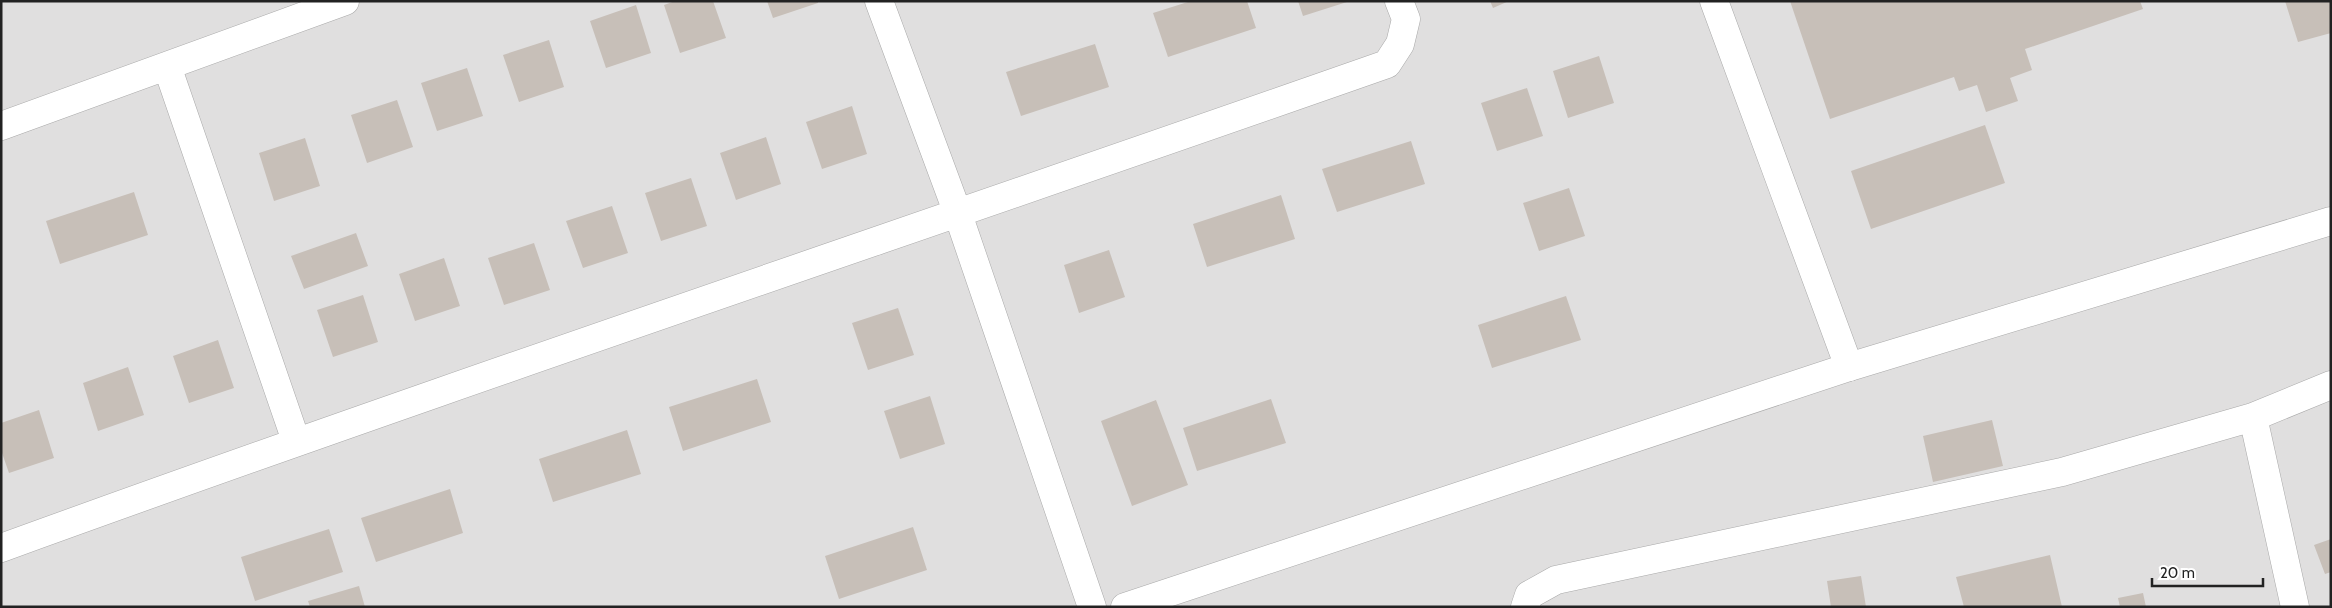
<svg xmlns="http://www.w3.org/2000/svg" width="2332" height="608" viewBox="0 0 2332 608" font-family="Cabin,sans-serif">
	<style>
		.residential { fill: #e0dfdf }
		.building { fill: #c7bfb8 }
		.lines { fill: none; stroke-linecap: round; stroke-linejoin: round }
		.minor-casing { stroke: #a9a9a9; stroke-width: 29 }
		.tertiary-casing { stroke: #a9a9a9; stroke-width: 29 }
		.minor { stroke: #fff; stroke-width: 28 }
		.tertiary { stroke: #fff; stroke-width: 28 }
	</style>
	<rect width="100%" height="100%" fill="#f2efe9"/>
	<path class="residential" d="M1,1H2331V607H1Z"/>
	<path class="building" d="M675,1H713L726,38L680,53L664,5Z
		M767,1H818V3L773,18Z
		M1191,1H1247L1256,28L1168,57L1153,13Z
		M1298,1H1347V2L1303,16Z
		M1490,1H1509L1493,8Z
		M1790,1H2140L2143,9L2025,49L2032,70L2010,78L2018,101L1986,112L1977,85L1959,91L1954,77L1830,119Z
		M2285,1H2331V33L2298,42Z
		M636,5L651,53L606,68L590,21Z
		M549,40L564,87L519,102L503,55Z
		M1095,44L1109,87L1021,116L1006,72Z
		M1599,56L1614,103L1568,118L1553,71Z
		M467,68L483,116L437,131L421,83Z
		M1527,88L1543,136L1497,151L1481,103Z
		M397,100L413,147L367,163L351,115Z
		M852,106L867,154L822,169L806,122Z
		M1985,125L2005,183L1871,229L1851,171Z
		M766,137L781,184L736,200L720,153Z
		M305,138L320,186L274,201L259,153Z
		M1411,141L1425,184L1337,212L1322,169Z
		M691,178L707,226L661,241L645,193Z
		M1569,188L1585,236L1539,251L1523,203Z
		M134,192L148,235L60,264L46,221Z
		M1281,195L1295,239L1207,267L1193,224Z
		M612,206L628,253L583,268L566,221Z
		M356,233L368,266L304,289L291,256Z
		M534,243L550,290L504,305L488,258Z
		M1109,250L1125,297L1079,313L1064,265Z
		M444,258L460,306L415,321L399,274Z
		M363,295L378,342L333,357L317,310Z
		M1566,296L1581,340L1492,368L1478,325Z
		M898,308L914,355L868,370L852,323Z
		M218,340L234,388L189,403L173,356Z
		M128,367L144,415L98,431L83,383Z
		M757,379L771,422L683,451L669,407Z
		M930,396L945,444L900,459L884,411Z
		M1271,399L1286,443L1197,471L1183,428Z
		M1156,400L1188,485L1132,506L1101,421Z
		M39,410L54,458L9,473L1,450V423Z
		M1992,420L2003,466L1933,482L1923,436Z
		M627,430L641,474L553,502L539,459Z
		M450,489L463,533L376,562L361,518Z
		M913,527L927,570L839,599L825,556Z
		M329,529L343,572L255,601L241,557Z
		M2331,539V572L2325,574L2314,545Z
		M2050,555L2062,607H1964L1956,577Z
		M1861,576L1866,607H1831L1827,581Z
		M359,586L365,607H310L308,601Z
		M2143,593L2146,607H2120L2118,598Z"/>
	<g class="lines">
		<defs>
			<path id="minor" d="M879,1L958,214L1092,607
				M1714,1L1849,367
				M167,66L296,441
				M1,126L345,1
				M2253,417L2295,607
				M1,548C461,381 925,226 1387,64L1400,44L1406,19L1399,1
				M1525,607L1529,595L1556,580L2062,472L2253,417L2331,385"/>
			<path id="tertiary" d="M1125,607L1849,367L2331,221"/>
		</defs>
		<use href="#minor" class="minor-casing"/>
		<use href="#tertiary" class="tertiary-casing"/>
		<use href="#minor" class="minor"/>
		<use href="#tertiary" class="tertiary"/>
	</g>
	<rect width="2332" height="608" fill="none" stroke="#222222" stroke-width="5"/>
	<path d="M2152 578v8h111v-8" fill="none" stroke="#222222" stroke-width="2.5"/>
	<text x="2160" y="578" font-size="15" fill="#222222" stroke="#ffffff" stroke-width="4" paint-order="stroke">20 m</text>
</svg>
